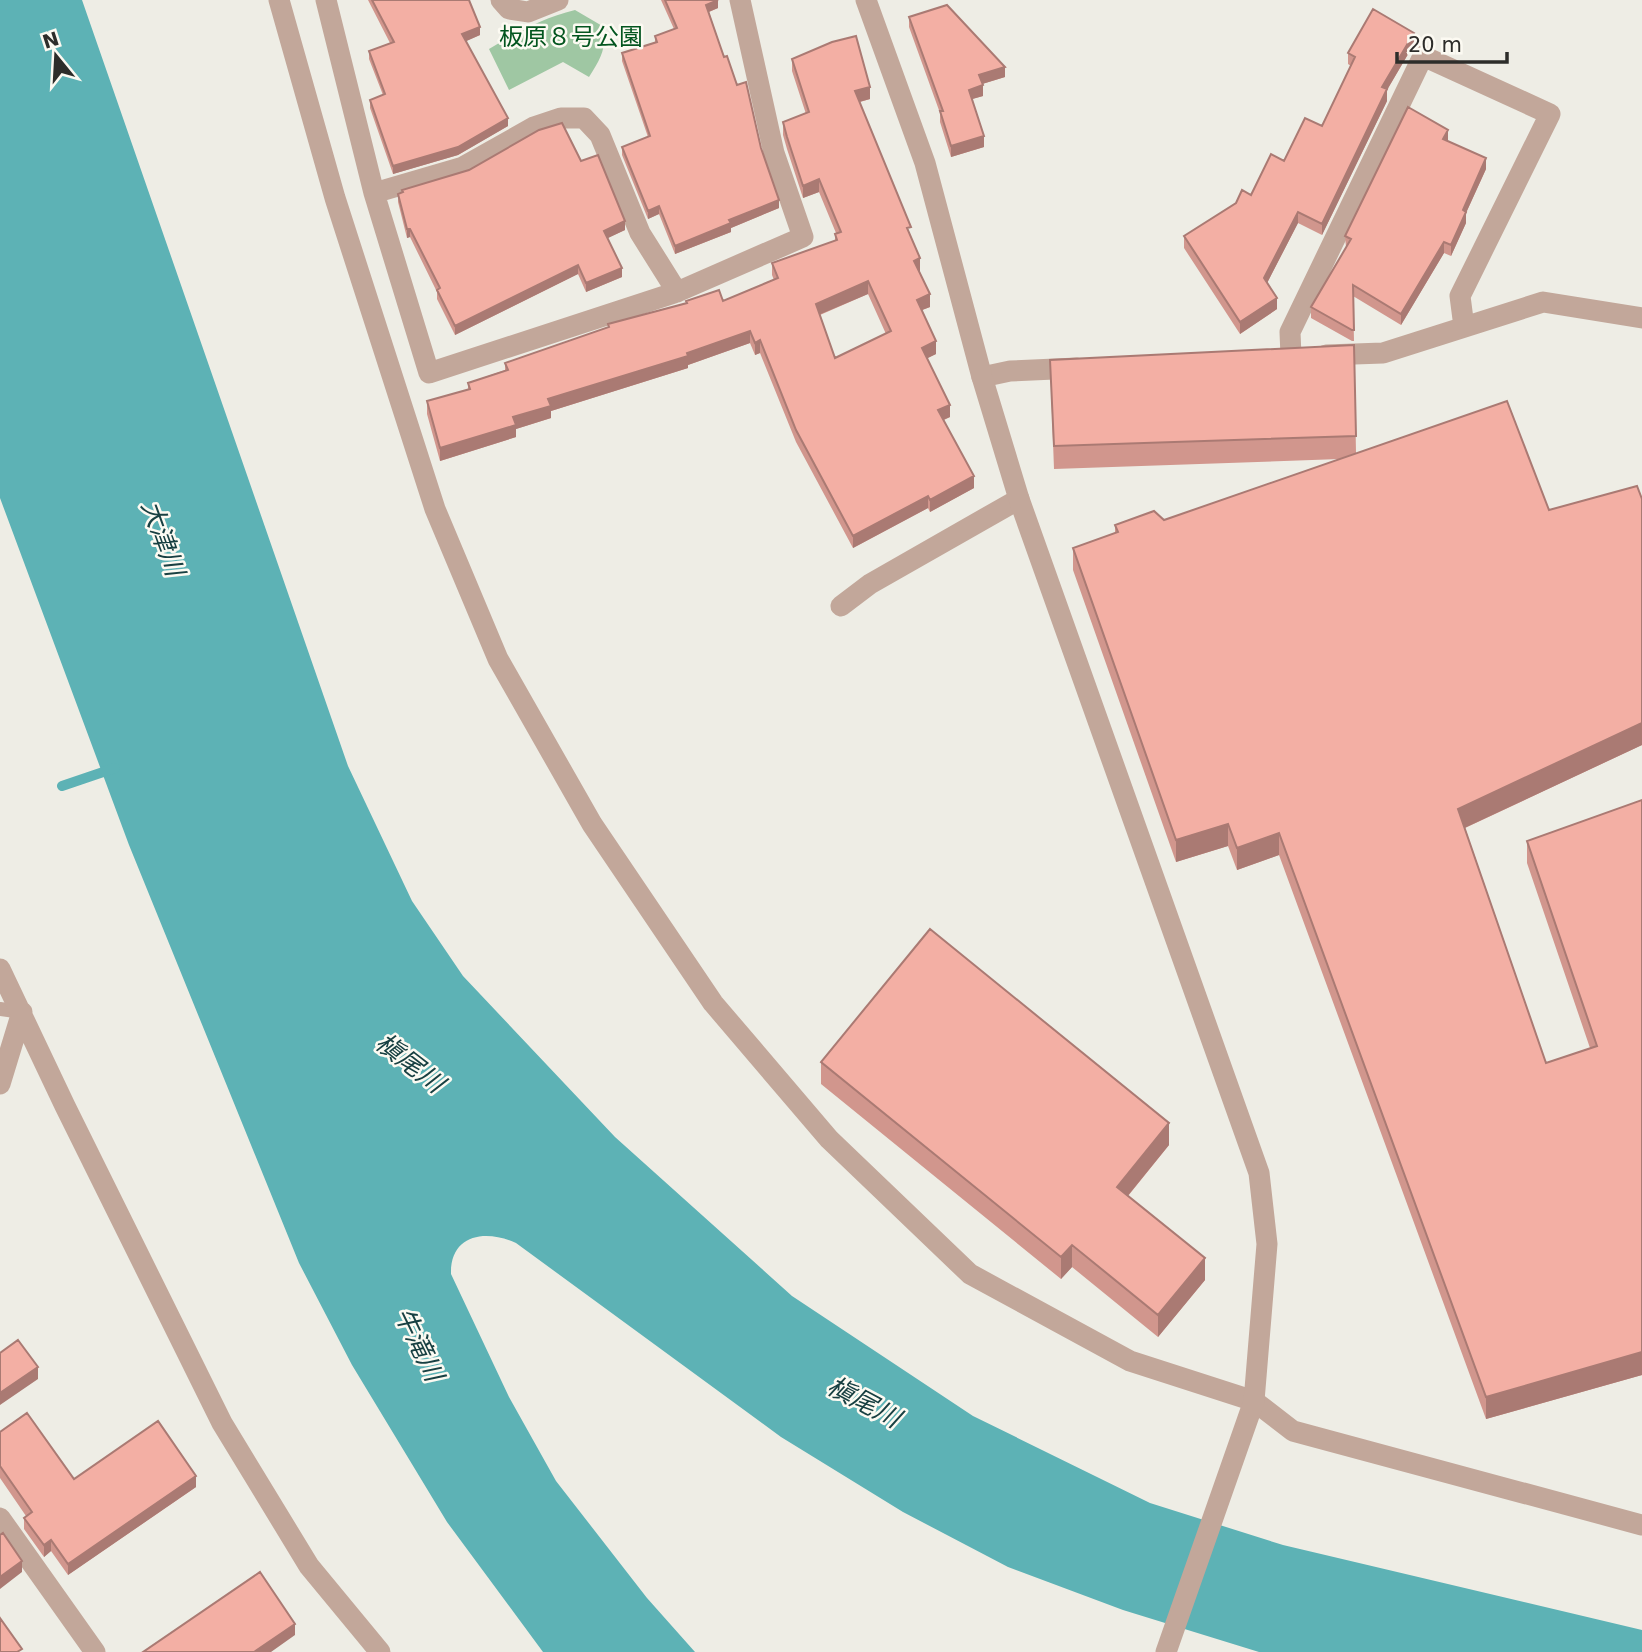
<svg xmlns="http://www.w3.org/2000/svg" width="1642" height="1652" viewBox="0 0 1642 1652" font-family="'DejaVu Sans','Noto Sans JP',sans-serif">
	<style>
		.green { fill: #9fc7a3 }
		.water { fill: #5db2b5 }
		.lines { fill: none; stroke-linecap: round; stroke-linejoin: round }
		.stream { stroke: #5db2b5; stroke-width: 10 }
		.service { stroke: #c2a79a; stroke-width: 14 }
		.minor { stroke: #c2a79a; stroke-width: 21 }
		.tertiary { stroke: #c2a79a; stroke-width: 21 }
		.wall { fill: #d1968d; fill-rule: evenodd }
		.shaded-wall { fill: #aa7a73 }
		.building { fill: #f3afa4; stroke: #aa7a73; stroke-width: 2; fill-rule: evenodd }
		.labels { text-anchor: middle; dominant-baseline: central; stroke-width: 5; stroke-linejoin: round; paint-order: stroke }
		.park-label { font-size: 24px; fill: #03551f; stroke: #fcfaf2 }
		.water-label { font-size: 26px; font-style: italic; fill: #184042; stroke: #fcfaf2 }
	</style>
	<rect width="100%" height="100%" fill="#eeede5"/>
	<path class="green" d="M575,10L604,27C606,50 601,58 589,77L563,62L509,90L489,49C517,32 543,18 575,10Z"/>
	<path class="water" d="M0,0H82L348,766L412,901L463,976L615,1137L792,1296L973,1416L1150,1503L1283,1545L1642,1630V1652H1259L1123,1610L1008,1567L903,1512L781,1437L516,1243C486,1229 450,1234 451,1274L509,1397L556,1481L647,1598L695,1652H543L447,1522L352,1365L299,1263L129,845L0,498Z"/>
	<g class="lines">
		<path class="stream" d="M62,786L115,768"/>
		<path class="service" d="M0,1009L22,1012"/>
		<path class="minor" d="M279,0L335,198L435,509L498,659L592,824L713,1003L829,1139L970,1274L1130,1361L1254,1401L1293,1431L1642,1525
			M326,0L374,193L429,373L677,292L803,237L774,153L740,0
			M501,0L509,9L528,12L558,0
			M374,193L463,167L534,127L561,118H584L600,135L640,233L677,292
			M1326,355L1383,353L1543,302L1642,318
			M1291,356L1290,332L1423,56L1550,114L1460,296L1464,327
			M982,377L1010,371L1077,368
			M841,606L870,584L1019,499
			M0,969L65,1106L222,1423L309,1566L380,1652
			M0,1084L22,1012
			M0,1518L95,1652"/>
		<path class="tertiary" d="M866,0L925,163L982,377L1019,499L1259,1173L1267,1244L1254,1401L1166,1652"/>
	</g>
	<path class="wall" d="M368,0H469L480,35L466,41L508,126L458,155L393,174L370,108V100L383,95L369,59V51L390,43Z
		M661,0H718V8L709,12L724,57L761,148L779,208L731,228V232L675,254L659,214L648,219L622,155V147L648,137L622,61V53L655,43V36L674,29Z
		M909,17L1005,77L982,84L983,96L972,99L984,147L951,157L940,122V113L909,27Z
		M1414,44L1387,90V101L1322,235L1298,223L1267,283L1277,309L1240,334L1184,248V236L1251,195L1322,126L1351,66L1348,64V53Z
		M792,59L870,99L860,102L911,237L920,271H919L930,307L922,310L936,354L927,358L950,417L944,420L974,488L930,512L928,508L853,548L796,442L760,353L755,355L750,343L688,365V368L551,411V418L516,429V437L440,461L427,414V401L468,390V383L505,370V363L608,328V324L723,301L774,280L772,275V263L835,241V234L836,233L819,192L803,198L787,149L783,135V122L806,114L792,71ZM868,294L886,334L835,358L820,315Z
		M1448,142L1486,169L1466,213V223L1451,256L1444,253L1401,325L1353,296L1354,341H1352L1311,318V307L1346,247L1345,236Z
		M581,161L625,230L607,238L622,277L586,292L578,274L455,335L437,299V292L410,237L407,238L398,202V194L402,193V190Z
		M1354,345L1356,453L1549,510L1642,499V745L1465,828L1546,1063L1590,1048L1527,863V841L1642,800V1375L1486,1419L1279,855L1237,870L1228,846L1176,862L1073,570V548L1115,533V525L1164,520L1340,459L1054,469L1050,360Z
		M821,1062L1169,1145L1128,1196L1205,1280L1158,1337L1072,1267L1061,1279L821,1084Z
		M0,1432L74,1479L196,1487L68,1575L51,1551L44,1557L24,1529V1518L26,1516L0,1478Z"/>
	<path class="shaded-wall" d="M718,0V8L706,13V5Z
		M480,27V35L462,43V34Z
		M1414,33V44L1387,90V101L1322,235V224L1382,87Z
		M1005,67V77L979,85V75Z
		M983,85V96L969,100V90Z
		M870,87V99L855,103V91Z
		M508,118V126L458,155L393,174V166Z
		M1448,130V141L1443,139Z
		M984,136V147L951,157V146Z
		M1486,158V169L1466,213V223L1451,256V245L1463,210Z
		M819,179V192L803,198V186Z
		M779,200V208L731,228V232L675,254V246L729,220Z
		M659,206V214L648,219V211Z
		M1298,212V223L1264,289V278Z
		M625,221V230L604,240V231Z
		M407,229H410V237L407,238Z
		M1444,242V253L1401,325V314Z
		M920,258V271L914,273V261Z
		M578,265V274L455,335V326Z
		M622,268V277L586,292V283Z
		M868,281V294L816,316V304Z
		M930,294V307L917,312V300Z
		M1277,298V309L1240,334V322Z
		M750,331V343L688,365V368L551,411V418L516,429V437L440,461V448L513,417L548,399Z
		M760,340V353L755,355V343Z
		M936,341V354L922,361V348Z
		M950,405V417L938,422V410Z
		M974,476V488L930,512V500Z
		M928,496V508L853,548V536Z
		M1642,723V745L1458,831V809Z
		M1228,824V846L1176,862V840Z
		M1279,833V855L1237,870V848Z
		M1169,1123V1145L1117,1209V1187Z
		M1072,1245V1267L1061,1279V1257Z
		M1205,1258V1280L1158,1337V1315Z
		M1642,1352V1375L1486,1419V1397Z
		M38,1367V1379L0,1405V1393Z
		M196,1476V1487L68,1575V1564Z
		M51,1540V1551L44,1557V1545Z
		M22,1561V1572L0,1589V1577Z
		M295,1624V1635L271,1652H254Z"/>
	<path class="building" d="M372,0H469L480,27L462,34L508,118L458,147L393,166L370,100L385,94L369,51L394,42Z
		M665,0H718L706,5L724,57L727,56L737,85L746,82L761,148L779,200L729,220L731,223L675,246L659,206L648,211L622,147L650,136L622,53L657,42L655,36L677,28Z
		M947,5L1005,67L979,75L983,85L969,90L984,136L951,146L940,111H943L909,17Z
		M1373,9L1414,33L1382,87L1387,89L1322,224L1298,212L1264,278L1277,298L1240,322L1184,236L1236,203L1242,190L1251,195L1271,154L1284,161L1305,118L1322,126L1355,57L1348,53Z
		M856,36L870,87L855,91L911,227L907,228L920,258L914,261L930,294L917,300L936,341L922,348L950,405L938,410L974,476L930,500L928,496L853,536L796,430L760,340L755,343L750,331L687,353L688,356L548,399L551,406L513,417L516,425L440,448L427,401L470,389L468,383L508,370L505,363L609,327L608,324L687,303L686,301L719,290L723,301L778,278L772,263L837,240L835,234L841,232L819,179L803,186L787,137L783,122L809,112L792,59L832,42ZM868,281L891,331L835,358L816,304Z
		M1408,107L1448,130L1443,139L1486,158L1463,210L1466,212L1451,245L1444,242L1401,314L1353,285L1354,330H1352L1311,307L1351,239L1345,236Z
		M562,123L581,161L598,155L625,221L604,231L622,268L586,283L578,265L455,326L437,290L440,288L410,229H407L398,194L403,192L402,190L469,170L539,130Z
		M1354,345L1356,436L1054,446L1050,360Z
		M1507,401L1549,510L1637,486L1642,499V723L1458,809L1546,1063L1597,1046L1527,841L1642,800V1352L1486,1397L1279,833L1237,848L1228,824L1176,840L1073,548L1118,532L1115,525L1154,511L1164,520Z
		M930,929L1169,1123L1117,1187L1205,1258L1158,1315L1072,1245L1061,1257L821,1062Z
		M18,1340L38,1367L0,1393V1353Z
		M27,1413L74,1479L158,1421L196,1476L68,1564L51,1540L44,1545L24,1518L32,1512L0,1466V1432Z
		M3,1533L22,1561L0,1577V1535Z
		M260,1572L295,1624L254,1652H143Z
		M0,1618L22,1649L17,1652H0Z"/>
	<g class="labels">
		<g class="park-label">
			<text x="571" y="37">板原８号公園</text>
		</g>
		<g class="water-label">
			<text transform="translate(163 538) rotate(70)">大津川</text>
			<text transform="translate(410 1063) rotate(38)">槇尾川</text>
			<text transform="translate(419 1344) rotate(64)">牛滝川</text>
			<text transform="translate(864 1402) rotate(28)">槇尾川</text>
		</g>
	</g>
	<g transform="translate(56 56) rotate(342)" stroke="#fcfaf2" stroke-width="5" paint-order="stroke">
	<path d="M0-5L12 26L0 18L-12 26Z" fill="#2d2d2a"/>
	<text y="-10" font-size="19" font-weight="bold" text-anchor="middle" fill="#2d2d2a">N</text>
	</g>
	<path d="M1397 52v10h110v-10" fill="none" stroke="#2d2d2a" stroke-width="3.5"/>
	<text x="1408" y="52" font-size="21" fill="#2d2d2a" stroke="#fcfaf2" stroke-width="5" paint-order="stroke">20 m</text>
</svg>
